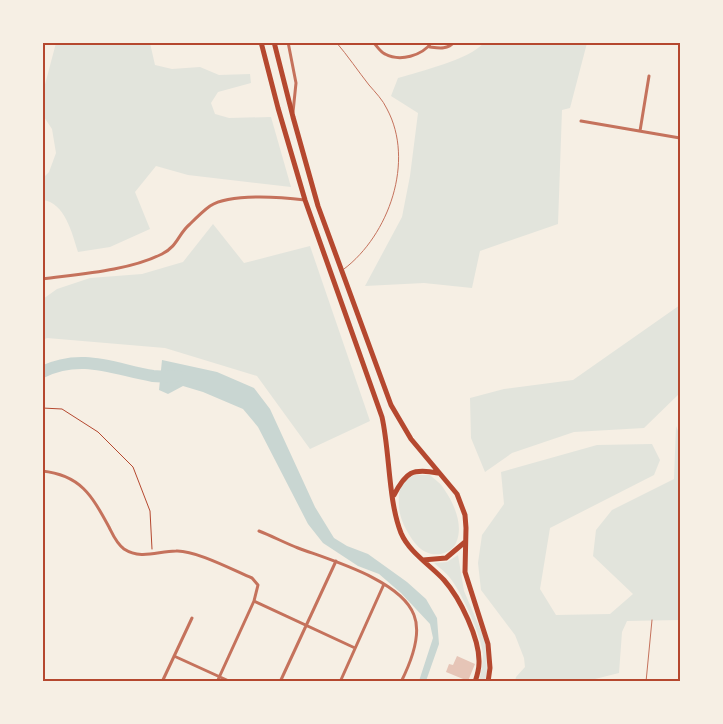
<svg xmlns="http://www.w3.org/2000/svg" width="723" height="724" viewBox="0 0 723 724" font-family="'Varela Round',sans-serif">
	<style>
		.green { fill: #e2e4dc }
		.water { fill: #c9d6d2 }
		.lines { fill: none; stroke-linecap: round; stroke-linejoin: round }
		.river { stroke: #c9d6d2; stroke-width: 12 }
		.building { fill: #e6c5b7 }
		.path { stroke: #b5482f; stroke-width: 1 }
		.service { stroke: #c5725c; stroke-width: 1 }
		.minor { stroke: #c5725c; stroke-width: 3 }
		.trunk { stroke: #b5482f; stroke-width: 5 }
		.neatline { fill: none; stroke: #b5482f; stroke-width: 2 }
	</style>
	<rect width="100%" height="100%" fill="#f6efe4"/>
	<path class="green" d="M56,43H150L155,65L172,69L200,67L219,75L250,74L251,83L218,92L211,103L215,114L229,118L271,117L291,187L188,175L156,166L135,192L150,229L110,247L78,252C72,233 65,203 43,200V178L49,172L56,153L52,129L42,114L43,92Z
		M484,43H587L570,108L562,110L558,224L480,251L472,288L424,283L365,286L402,217L410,176L418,113L391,96L398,78C421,71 468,60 484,43Z
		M213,224L244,263L310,246L370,421L310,449L257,376L165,348L47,338L43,340V299L57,289L90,278L142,274L183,262Z
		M680,305V393L644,428L574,432L512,453L485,472L471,438L470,398L504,389L573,380Z
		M676,426L680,436V620L627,621L622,632L619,673L595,679V681H515L516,677L525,667L524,658L515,635L481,590L478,563L482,535L504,504L501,472L597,445L652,444L660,460L654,475L550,528L540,589L556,615L610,614L633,594L593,556L596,530L612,510L674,479Z
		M414,475H430C435,480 441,483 444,489C454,503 464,526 456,543C451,554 435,557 426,552C419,549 413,541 410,536C404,526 400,518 399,507C398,490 399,484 414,475Z
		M458,555L464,591L485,640L487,671L485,681H479C481,673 483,664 483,654C481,636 464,598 453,582C448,574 441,569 434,563L447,562Z"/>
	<path class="water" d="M162,360L217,372L254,388L270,409L315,507L334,538L347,546L368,554L407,582L426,599L437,618L439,644L426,681H419L433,638L430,624L401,593L379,574L358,566L323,543L308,524L258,427L243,409L203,392L183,386L168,394L159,390Z"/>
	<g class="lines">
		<path class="river" d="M42,372C82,353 113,369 153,376C161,377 169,376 177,376"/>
	</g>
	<path class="building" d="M457,656L475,664L468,681L446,672L449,664L453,665Z"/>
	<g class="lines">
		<path class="path" d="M42,408L62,409L98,432L133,467L150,511L152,549"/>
		<path class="service" d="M336,42C348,56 358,71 369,85C375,92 383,100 387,109C415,161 389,235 344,269
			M646,682L652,620"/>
		<path class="minor" d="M288,42L296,83L293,112
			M373,42C377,46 380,52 385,54C400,62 422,56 432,42
			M430,47C438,48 448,50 454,42
			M581,121L680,138
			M640,131L649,76
			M42,279C80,274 128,271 162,254C178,246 178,234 190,224C196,218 203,211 210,206C230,193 281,197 305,200
			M42,471C81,475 92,496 109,527C113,535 116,543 124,549C141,560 158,551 176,551C195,550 233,570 252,578L258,585L254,601L217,682
			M259,531C272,536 285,543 298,548C330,560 401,580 414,615C422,635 410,664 401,682
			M254,601L355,648
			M174,656L231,682
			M162,682L192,618
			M280,682L336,561
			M340,682L384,584"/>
		<path class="trunk" d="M261,42L278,108L305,200L382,417C390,453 388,500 401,533C409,552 430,565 444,580C460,598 480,639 479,663C479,669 477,676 475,682
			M274,42L293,117L318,206L391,405L411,439L457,494L465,515L466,528L465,572L488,644L490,668L488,682
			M394,495C406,472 412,468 438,473
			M423,560L446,558L465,542"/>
	</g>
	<rect width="723" height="724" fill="none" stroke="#f6efe4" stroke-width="88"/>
	<rect x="44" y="44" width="635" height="636" class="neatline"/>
</svg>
